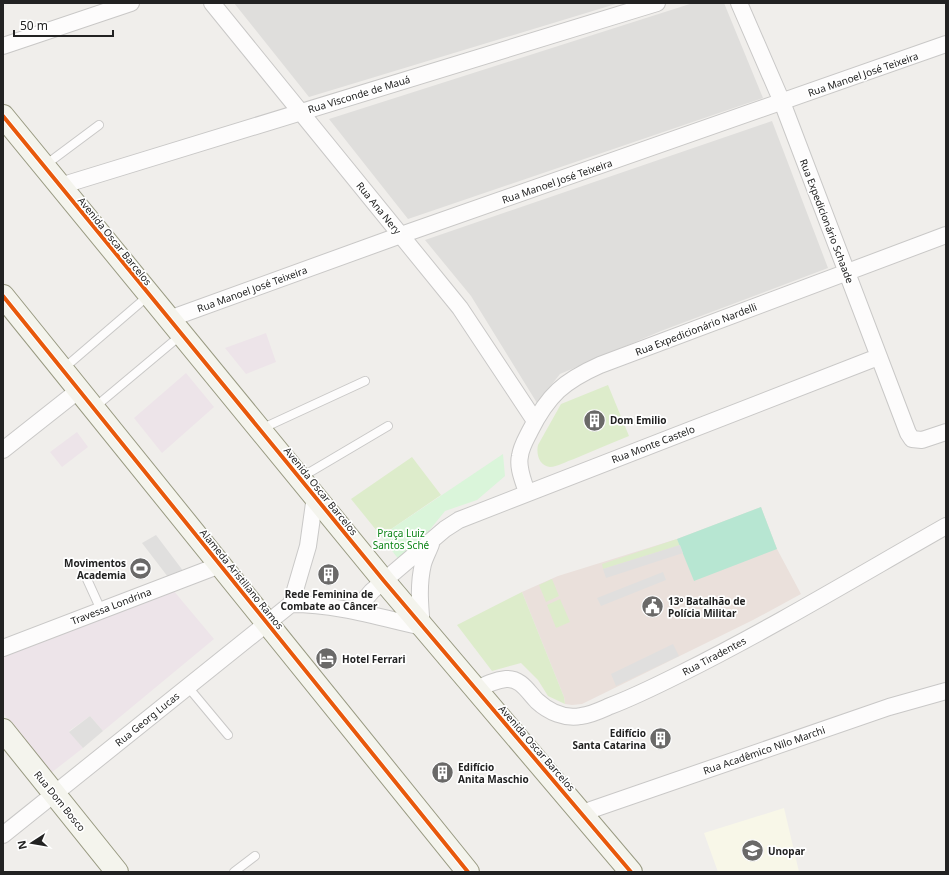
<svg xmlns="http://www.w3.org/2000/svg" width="949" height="875" viewBox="0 0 949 875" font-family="'Noto Sans',sans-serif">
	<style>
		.residential { fill: #dfdedc }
		.industrial { fill: #ede4e9 }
		.education { fill: #f8f7e8 }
		.military { fill: #eae0db }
		.grass { fill: #ddeccb }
		.park { fill: #daf5da }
		.pitch { fill: #b7e6d2 }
		.parking { fill: #e0dfde }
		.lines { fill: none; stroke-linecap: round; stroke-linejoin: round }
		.lane-casing { stroke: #c9c8c7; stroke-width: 10 }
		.street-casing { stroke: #c9c8c7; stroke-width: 18 }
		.secondary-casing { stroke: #999a82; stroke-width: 24 }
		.lane { stroke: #fdfcfc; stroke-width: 8 }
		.street { stroke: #fdfcfc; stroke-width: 16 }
		.secondary { stroke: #f4f4ed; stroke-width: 22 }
		.cycleway-casing { stroke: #fff; stroke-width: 6 }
		.cycleway { stroke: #e8590c; stroke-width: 4 }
		.labels { text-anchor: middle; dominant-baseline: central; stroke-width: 3.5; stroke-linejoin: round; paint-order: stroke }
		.street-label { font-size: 10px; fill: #222; stroke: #fff }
		.poi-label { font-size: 10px; font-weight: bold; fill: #222; stroke: #fff; text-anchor: start }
		.park-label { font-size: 10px; fill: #0c8416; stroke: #fff }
	</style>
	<rect width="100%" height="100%" fill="#f0eeeb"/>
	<path class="residential" d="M234,3H619L309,97Z
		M693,3H724L763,98L408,219L329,119Z
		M772,121L828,268L661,331L560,374L537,403L471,296L425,240Z"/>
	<path class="industrial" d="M266,333L276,362L246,374L225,348Z
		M186,373L214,407L162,453L134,418Z
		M77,432L88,447L62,467L50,452Z
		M173,590L214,639L103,731L90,716L69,731L83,748L51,773L3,713V653Z"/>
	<path class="education" d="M784,808L799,872H718L704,833Z"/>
	<path class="military" d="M761,507L777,549L801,594L753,620L582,704L572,705L565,704L564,697L522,592L558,576L677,539Z"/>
	<path class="grass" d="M608,385L629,436C610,444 592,451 574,459C567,461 557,467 550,467C539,466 536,454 538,445L561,404Z
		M412,457L441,495L381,536L351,499Z
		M677,539L680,545L603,569L602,564Z
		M552,579L559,596L546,602L539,585Z
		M522,592L564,697L565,704L548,696L538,680L521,663L492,671L457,625Z
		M560,599L570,622L556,628L547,605Z"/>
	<path class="park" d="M503,454L505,476L477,500L445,511L428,532L399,560L381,536Z"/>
	<path class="pitch" d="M761,507L777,549L694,581L677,539Z"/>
	<path class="parking" d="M156,535L184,572L168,577L142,543Z
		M680,545L683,553L606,578L603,569Z
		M663,572L666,580L601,606L597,598Z
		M673,644L679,656L616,686L611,674Z
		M90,716L103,731L83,748L69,732Z"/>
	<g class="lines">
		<defs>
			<path id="lane" d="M44,166L99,125
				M63,369L148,296
				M95,407L181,335
				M261,429L365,381
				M300,478L388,426
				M86,577L101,610
				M188,687L228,735
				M234,872L255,856"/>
			<path id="street" d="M212,3L460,308L535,421
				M739,3L782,102L908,433L912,439L922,440L946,432
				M3,46L131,3
				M60,186L657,3
				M169,319L401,235L946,44
				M3,450L79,390
				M527,493C524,482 517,468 520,456C521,447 526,439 530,431C548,395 564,381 600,365L946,235
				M291,604C337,604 378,617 422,627C420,606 418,585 423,564C425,557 429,550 431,544
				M291,604L308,546L315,496
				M355,611L372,591L445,529L459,520L878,357
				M3,648L220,565
				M475,690C485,685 495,680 506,679C521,678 528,692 537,701C549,712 565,719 581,716C591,715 601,710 610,706C634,697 658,685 682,673C772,628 858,576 946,526
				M582,813L889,707L946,691
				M3,835L291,604"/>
			<path id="secondary" d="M3,116L384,581L631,872
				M3,296L468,872
				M3,730L117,872"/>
		</defs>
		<use href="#lane" class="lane-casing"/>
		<use href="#street" class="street-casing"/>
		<use href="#secondary" class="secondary-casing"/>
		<use href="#lane" class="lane"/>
		<use href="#street" class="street"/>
		<use href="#secondary" class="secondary"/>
		<defs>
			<path id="cycleway" d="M3,116L384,581L631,872
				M3,296L468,872"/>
		</defs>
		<use href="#cycleway" class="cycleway-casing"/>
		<use href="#cycleway" class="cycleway"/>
	</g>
	<defs>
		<symbol id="building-disc" viewBox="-11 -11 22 22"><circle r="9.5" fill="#6a6968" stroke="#fff"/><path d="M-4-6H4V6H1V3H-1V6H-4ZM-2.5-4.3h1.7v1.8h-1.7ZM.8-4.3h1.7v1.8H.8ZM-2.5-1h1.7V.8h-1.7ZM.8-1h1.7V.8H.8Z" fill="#fff"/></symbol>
		<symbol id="stadium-disc" viewBox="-11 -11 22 22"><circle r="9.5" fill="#6a6968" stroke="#fff"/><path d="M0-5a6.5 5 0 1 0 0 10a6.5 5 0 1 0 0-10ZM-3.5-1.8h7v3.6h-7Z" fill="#fff"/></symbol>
		<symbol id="civic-disc" viewBox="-11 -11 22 22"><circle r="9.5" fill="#6a6968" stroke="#fff"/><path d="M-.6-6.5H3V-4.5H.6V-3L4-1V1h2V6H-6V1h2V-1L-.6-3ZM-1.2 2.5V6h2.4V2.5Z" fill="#fff"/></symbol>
		<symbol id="hotel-disc" viewBox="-11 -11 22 22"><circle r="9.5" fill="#6a6968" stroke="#fff"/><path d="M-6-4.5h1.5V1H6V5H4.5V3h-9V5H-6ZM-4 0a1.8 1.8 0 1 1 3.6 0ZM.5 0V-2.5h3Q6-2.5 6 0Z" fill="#fff"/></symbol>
		<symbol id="university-disc" viewBox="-11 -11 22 22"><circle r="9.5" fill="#6a6968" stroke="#fff"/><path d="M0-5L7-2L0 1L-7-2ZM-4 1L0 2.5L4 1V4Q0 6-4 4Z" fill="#fff"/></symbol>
	</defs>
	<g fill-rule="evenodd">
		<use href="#building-disc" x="582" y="408" width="25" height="25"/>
		<use href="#stadium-disc" x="128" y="556" width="25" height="25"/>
		<use href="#building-disc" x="316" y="562" width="25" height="25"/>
		<use href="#civic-disc" x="640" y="594" width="25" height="25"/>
		<use href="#hotel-disc" x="314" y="646" width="25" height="25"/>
		<use href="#building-disc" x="648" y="726" width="25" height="25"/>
		<use href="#building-disc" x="430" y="760" width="25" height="25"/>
		<use href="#university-disc" x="740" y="838" width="25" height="25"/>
	</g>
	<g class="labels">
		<g class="street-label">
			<text transform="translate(863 74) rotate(-19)">Rua Manoel José Teixeira</text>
			<text transform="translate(359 94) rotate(-17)">Rua Visconde de Mauá</text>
			<text transform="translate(557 181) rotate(-19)">Rua Manoel José Teixeira</text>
			<text transform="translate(379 208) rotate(51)">Rua Ana Nery</text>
			<text transform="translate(827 221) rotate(69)">Rua Expedicionário Schaade</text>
			<text transform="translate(115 241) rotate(51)">Avenida Oscar Barcelos</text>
			<text transform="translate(252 289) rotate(-20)">Rua Manoel José Teixeira</text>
			<text transform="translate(696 329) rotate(-21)">Rua Expedicionário Nardelli</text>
			<text transform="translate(653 444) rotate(-21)">Rua Monte Castelo</text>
			<text transform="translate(321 491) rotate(51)">Avenida Oscar Barcelos</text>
			<text transform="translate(242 579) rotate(51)">Alameda Aristiliano Ramos</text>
			<text transform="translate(111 606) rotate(-21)">Travessa Londrina</text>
			<text transform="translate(714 656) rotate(-28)">Rua Tiradentes</text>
			<text transform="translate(147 719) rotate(-39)">Rua Georg Lucas</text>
			<text transform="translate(537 748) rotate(49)">Avenida Oscar Barcelos</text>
			<text transform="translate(764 750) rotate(-19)">Rua Acadêmico Nilo Marchi</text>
			<text transform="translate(60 801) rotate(51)">Rua Dom Bosco</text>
		</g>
		<g class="poi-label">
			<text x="610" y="420">Dom Emilio</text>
			<text x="126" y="563" text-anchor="end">Movimentos<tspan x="126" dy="12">Academia</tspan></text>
			<text x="329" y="594" text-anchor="middle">Rede Feminina de<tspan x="329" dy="12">Combate ao Câncer</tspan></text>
			<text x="668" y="601">13º Batalhão de<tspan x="668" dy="12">Polícia Militar</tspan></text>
			<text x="342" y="659">Hotel Ferrari</text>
			<text x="646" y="733" text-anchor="end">Edifício<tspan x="646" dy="12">Santa Catarina</tspan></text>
			<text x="458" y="767">Edifício<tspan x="458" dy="12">Anita Maschio</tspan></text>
			<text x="768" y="851">Unopar</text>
		</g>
		<g class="park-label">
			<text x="401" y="533">Praça Luiz<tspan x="401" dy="12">Santos Sché</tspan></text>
		</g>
	</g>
	<rect width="949" height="875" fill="none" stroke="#222222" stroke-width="8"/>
	<g transform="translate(32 843) rotate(258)" stroke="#ffffff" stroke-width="3" paint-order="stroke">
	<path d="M0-3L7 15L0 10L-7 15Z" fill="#222222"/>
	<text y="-6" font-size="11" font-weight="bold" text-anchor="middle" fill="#222222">N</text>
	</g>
	<path d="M14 30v6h99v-6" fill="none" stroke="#222222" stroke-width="2"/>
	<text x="20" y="30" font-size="12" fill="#222222" stroke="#ffffff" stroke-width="3" paint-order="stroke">50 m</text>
</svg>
